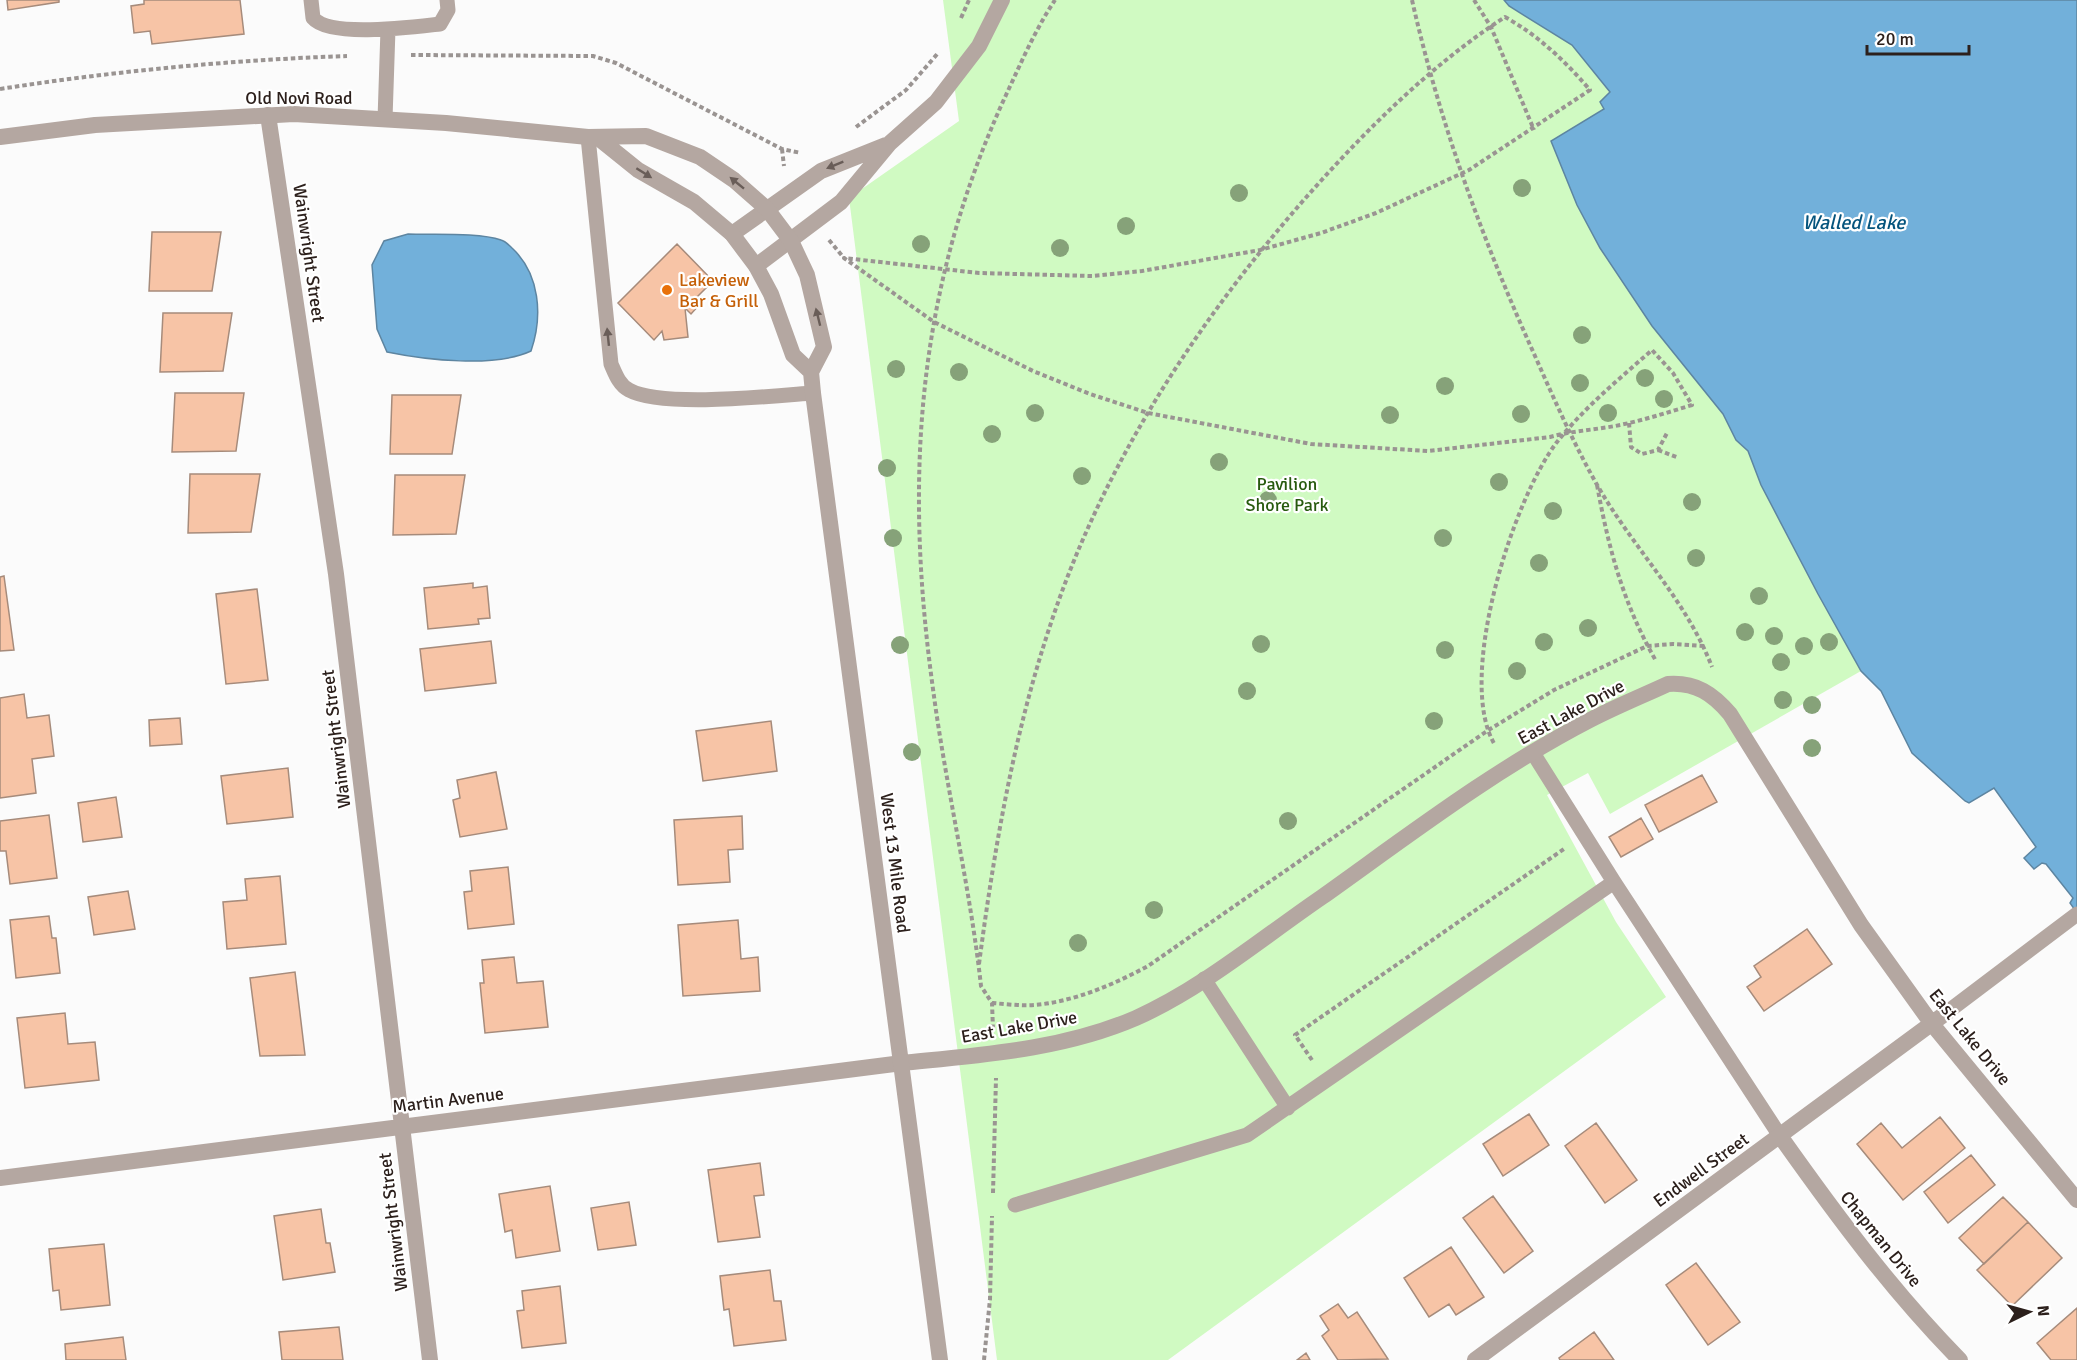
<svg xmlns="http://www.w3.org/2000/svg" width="2077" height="1360" viewBox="0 0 2077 1360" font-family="Signika,sans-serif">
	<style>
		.green { fill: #d0fac2 }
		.water { fill: #72b0da; stroke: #5d85a1; stroke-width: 1.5 }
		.building { fill: #f7c4a6; stroke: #a68b7b; stroke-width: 1.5 }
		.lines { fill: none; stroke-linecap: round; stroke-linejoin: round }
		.path { stroke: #9a9492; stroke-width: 4; stroke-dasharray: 4.5 3; stroke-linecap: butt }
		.service { stroke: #b4a7a1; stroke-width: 15 }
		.minor { stroke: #b4a7a1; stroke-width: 16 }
		.tertiary { stroke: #b4a7a1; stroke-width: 16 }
		.tree { fill: #86a279 }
		.oneway { fill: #695d58 }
		.food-dot { fill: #e8710a; stroke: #fff; stroke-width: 2 }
		.labels { text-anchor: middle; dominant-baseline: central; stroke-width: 4.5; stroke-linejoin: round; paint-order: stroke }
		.street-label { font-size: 18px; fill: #2c201c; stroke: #fff }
		.food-label { font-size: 18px; fill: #c56008; stroke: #fff; text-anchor: start }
		.park-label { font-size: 18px; fill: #275a0e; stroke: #fff }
		.water-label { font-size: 20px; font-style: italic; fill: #05547d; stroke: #fff }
	</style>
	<rect width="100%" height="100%" fill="#fbfbfb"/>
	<path class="green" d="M943,0H1504L1509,6L1572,45L1610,93L1605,109L1652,326L1723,414L1736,440L1748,451L1785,532L1861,671L1610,814L1588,773L1547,795L1616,922L1666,997L1168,1360H997L849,198L959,121Z"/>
	<path class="water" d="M1504,0H2077V913L2070,903L2073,898L2046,864L2042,863L2034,869L2024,858L2036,847L1994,788L1969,803L1965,801L1912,753L1881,691L1861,671L1818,594L1761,485L1748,451L1736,440L1723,414L1652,326L1600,248L1577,205L1551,141L1604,109L1600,102L1610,92L1572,45L1509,6Z
		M408,234C433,235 479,232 501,240C505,241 509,245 512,248C540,274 543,316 531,351C495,368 426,360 387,352L377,329L372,265L384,241Z"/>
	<path class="building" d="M7,0H59V2L8,10Z
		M144,0H240L244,34L152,44L150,31L134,33L131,6L144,4Z
		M152,232H221L212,291H149Z
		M677,244L713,281L695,299L700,304L691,314L685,308L688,337L664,340L662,331L654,340L618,303Z
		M163,313H232L223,371L160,372Z
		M175,393H244L236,451L172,452Z
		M392,395H461L452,454H390Z
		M190,474H260L251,532L188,533Z
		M395,475H465L456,534L393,535Z
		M4,576L14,650L0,651V577Z
		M473,583V588L487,586L490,618L478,619L479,624L428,629L424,588Z
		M257,589L268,680L226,684L216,594Z
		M491,641L496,683L425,691L420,649Z
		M24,694L27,718L49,715L54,756L32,759L36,793L0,798V698Z
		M180,718L182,744L150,746L149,720Z
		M771,721L777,771L703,781L696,731Z
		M288,768L293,817L227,824L221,776Z
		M496,772L507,829L460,837L453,800L460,798L457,780Z
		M1702,775L1717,802L1659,832L1645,805Z
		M116,797L122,837L83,842L78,803Z
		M49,815L57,878L10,884L6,851H0V821Z
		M742,816L743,849L728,850L730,882L678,885L674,820Z
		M1641,818L1653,839L1621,857L1609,837Z
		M508,867L514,924L468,929L464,892L472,891L470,871Z
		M280,876L286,944L227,949L223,902L247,900L245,879Z
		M128,891L135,929L94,935L88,897Z
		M49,916L52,938H56L60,973L16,978L10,920Z
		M738,920L741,959L758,957L760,991L683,996L678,925Z
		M1807,929L1832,964L1764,1011L1747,987L1761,977L1754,966Z
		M514,957L517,983L543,981L548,1027L485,1033L480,983H484L482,960Z
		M295,972L305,1055L260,1056L250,978Z
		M65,1013L68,1044L95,1042L99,1080L25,1088L17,1018Z
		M1529,1114L1549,1145L1503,1176L1483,1144Z
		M1940,1117L1965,1148L1903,1200L1857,1144L1881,1123L1902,1148Z
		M1596,1123L1637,1180L1605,1203L1565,1146Z
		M1971,1155L1995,1185L1948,1223L1924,1192Z
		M760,1163L764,1195L754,1196L760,1237L718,1242L708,1170Z
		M550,1186L560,1251L516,1258L512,1230L505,1232L499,1194Z
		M1493,1196L1533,1251L1504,1273L1463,1218Z
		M2003,1197L2028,1222L1984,1264L1959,1238Z
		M629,1202L636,1245L598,1250L591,1208Z
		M321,1209L326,1243H330L335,1272L283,1280L274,1216Z
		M2028,1222L2062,1258L2012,1306L1977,1270Z
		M104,1244L110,1305L61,1310L59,1290L53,1291L49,1249Z
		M1451,1247L1484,1297L1456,1315L1449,1304L1429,1317L1404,1278Z
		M1696,1263L1740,1322L1708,1345L1666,1285Z
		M770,1270L774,1301H781L786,1340L734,1346L729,1309L724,1310L720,1276Z
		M560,1286L566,1343L522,1348L517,1311L524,1310L522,1291Z
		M1338,1304L1348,1318L1357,1312L1388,1359L1338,1360L1322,1336L1329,1330L1320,1316Z
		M2077,1308V1360H2051L2037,1343Z
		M339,1327L343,1360H282L279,1332Z
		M1594,1332L1614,1360H1560L1559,1358Z
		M123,1337L126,1360H66L65,1344Z
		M1306,1353L1310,1360H1297Z"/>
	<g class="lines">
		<path class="path" d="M1412,0C1440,124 1483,241 1535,356C1554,399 1573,442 1596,483C1632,547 1686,599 1712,667
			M1474,0L1491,27L1534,130
			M961,18L969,0
			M411,55L593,56L616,63L782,149L801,153
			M0,89C115,71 231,60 347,56
			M856,127L906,90L939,52
			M782,149L784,166
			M829,240L844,258
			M1629,423L1631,447L1642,454L1658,450L1667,433
			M1658,450L1679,458
			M1597,485C1609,550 1623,603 1656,661
			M979,964C994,851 1013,738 1049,629C1100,471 1193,327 1302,202C1362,134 1428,67 1505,17C1539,36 1565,61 1590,90L1469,170L1376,213L1321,233L1260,250L1142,271L1092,276L979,273L844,258L934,322L1033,371L1090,394L1148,413L1311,444L1428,451L1550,437C1571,431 1593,430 1615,426C1641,421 1666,413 1692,405L1673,373L1652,350C1619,379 1584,408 1557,442C1513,499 1455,680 1495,745
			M992,1003C1005,1004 1020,1006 1034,1005C1073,1002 1113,985 1148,966L1487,731L1554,690L1647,646L1673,644L1704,646
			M993,1029L992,1003L981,986C970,886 946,788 933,689C904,479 916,290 1006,95C1021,63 1035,30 1055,0
			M1312,1060L1295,1035L1564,849
			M993,1193L996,1078
			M984,1360L990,1299L992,1216"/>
		<path class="service" d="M311,0L313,18C330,38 413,27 440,24L448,10L447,0
			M385,119L388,29
			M588,137L611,364C615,373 619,385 629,390C661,408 773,396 813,393
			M1533,753L1614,882L1780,1136
			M1204,979L1288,1108
			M1950,1010L2077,914
			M1015,1205L1247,1135L1614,882"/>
		<path class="minor" d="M268,115L336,574L430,1360
			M732,234L821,171L886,145
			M756,266L841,202L890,143L936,102L979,46L1002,0
			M1780,1136C1836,1215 1892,1291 1960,1360
			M0,1178L902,1063C981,1055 1062,1050 1136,1018C1203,988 1262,938 1322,897C1409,835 1495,769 1590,720C1615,707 1642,696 1668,684C1696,682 1713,694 1730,714L1861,925L1932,1024L2077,1200
			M1475,1360L1950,1010"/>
		<path class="tertiary" d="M0,137L95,125L294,114L446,123L588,137L646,136L700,157L734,180L767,209L791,241L807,275L824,347L811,372L813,393L940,1360
			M597,137L638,170L694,202L732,234L756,266L771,294L793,355L811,372"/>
	</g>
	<g class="tree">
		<circle cx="1522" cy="188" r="9"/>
		<circle cx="1239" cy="193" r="9"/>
		<circle cx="1126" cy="226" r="9"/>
		<circle cx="921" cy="244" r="9"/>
		<circle cx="1060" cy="248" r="9"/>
		<circle cx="1582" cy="335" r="9"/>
		<circle cx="896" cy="369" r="9"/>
		<circle cx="959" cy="372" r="9"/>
		<circle cx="1645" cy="378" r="9"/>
		<circle cx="1580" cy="383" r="9"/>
		<circle cx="1445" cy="386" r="9"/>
		<circle cx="1664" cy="399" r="9"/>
		<circle cx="1035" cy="413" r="9"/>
		<circle cx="1608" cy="413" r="9"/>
		<circle cx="1521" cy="414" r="9"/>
		<circle cx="1390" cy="415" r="9"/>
		<circle cx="992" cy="434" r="9"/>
		<circle cx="1219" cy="462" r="9"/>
		<circle cx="887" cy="468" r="9"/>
		<circle cx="1082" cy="476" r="9"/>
		<circle cx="1499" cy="482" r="9"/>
		<circle cx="1268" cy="500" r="9"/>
		<circle cx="1692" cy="502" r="9"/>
		<circle cx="1553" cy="511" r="9"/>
		<circle cx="893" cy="538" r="9"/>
		<circle cx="1443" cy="538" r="9"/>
		<circle cx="1696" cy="558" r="9"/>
		<circle cx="1539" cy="563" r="9"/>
		<circle cx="1759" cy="596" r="9"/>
		<circle cx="1588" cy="628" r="9"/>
		<circle cx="1745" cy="632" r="9"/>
		<circle cx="1774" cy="636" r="9"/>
		<circle cx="1544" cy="642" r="9"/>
		<circle cx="1829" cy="642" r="9"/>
		<circle cx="1261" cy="644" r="9"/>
		<circle cx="900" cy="645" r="9"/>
		<circle cx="1804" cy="646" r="9"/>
		<circle cx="1445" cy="650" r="9"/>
		<circle cx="1781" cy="662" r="9"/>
		<circle cx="1517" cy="671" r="9"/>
		<circle cx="1247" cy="691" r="9"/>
		<circle cx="1783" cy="700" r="9"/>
		<circle cx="1812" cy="705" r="9"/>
		<circle cx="1434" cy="721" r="9"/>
		<circle cx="1812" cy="748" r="9"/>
		<circle cx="912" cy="752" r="9"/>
		<circle cx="1288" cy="821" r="9"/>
		<circle cx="1154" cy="910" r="9"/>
		<circle cx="1078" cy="943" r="9"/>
	</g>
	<defs><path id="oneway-solid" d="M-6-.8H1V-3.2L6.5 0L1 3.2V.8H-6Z" transform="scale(1.5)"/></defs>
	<g class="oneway">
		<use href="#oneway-solid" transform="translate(835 165) rotate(158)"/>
		<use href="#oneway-solid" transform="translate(644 173) rotate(32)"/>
		<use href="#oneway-solid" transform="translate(737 183) rotate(-141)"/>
		<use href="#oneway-solid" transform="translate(818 317) rotate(-104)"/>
		<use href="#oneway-solid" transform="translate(608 337) rotate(-96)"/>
	</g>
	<circle class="food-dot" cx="667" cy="290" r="6"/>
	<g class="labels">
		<g class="street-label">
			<text x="299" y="98">Old Novi Road</text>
			<text transform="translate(309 253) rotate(82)">Wainwright Street</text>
			<text transform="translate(1571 712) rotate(-28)">East Lake Drive</text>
			<text transform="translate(336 739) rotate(-97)">Wainwright Street</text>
			<text transform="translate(895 863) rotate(83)">West 13 Mile Road</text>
			<text transform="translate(1019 1027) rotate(-10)">East Lake Drive</text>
			<text transform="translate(1970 1037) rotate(51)">East Lake Drive</text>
			<text transform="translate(448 1100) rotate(-7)">Martin Avenue</text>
			<text transform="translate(1701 1170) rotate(-36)">Endwell Street</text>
			<text transform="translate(393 1222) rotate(-97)">Wainwright Street</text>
			<text transform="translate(1881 1239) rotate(51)">Chapman Drive</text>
		</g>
		<g class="food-label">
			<text x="679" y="280">Lakeview<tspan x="679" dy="21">Bar &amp; Grill</tspan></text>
		</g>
		<g class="park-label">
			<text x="1287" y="484">Pavilion<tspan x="1287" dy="21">Shore Park</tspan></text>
		</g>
		<g class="water-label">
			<text x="1854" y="222">Walled Lake</text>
		</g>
	</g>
	<g transform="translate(2029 1312) rotate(85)" stroke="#ffffff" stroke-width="4.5" paint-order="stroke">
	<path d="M0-4.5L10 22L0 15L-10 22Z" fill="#2c201c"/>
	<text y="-9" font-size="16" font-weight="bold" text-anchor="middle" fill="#2c201c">N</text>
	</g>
	<path d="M1867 45v9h102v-9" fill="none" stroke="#2c201c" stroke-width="3"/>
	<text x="1876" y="45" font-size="18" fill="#2c201c" stroke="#ffffff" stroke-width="4.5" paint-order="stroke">20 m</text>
</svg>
